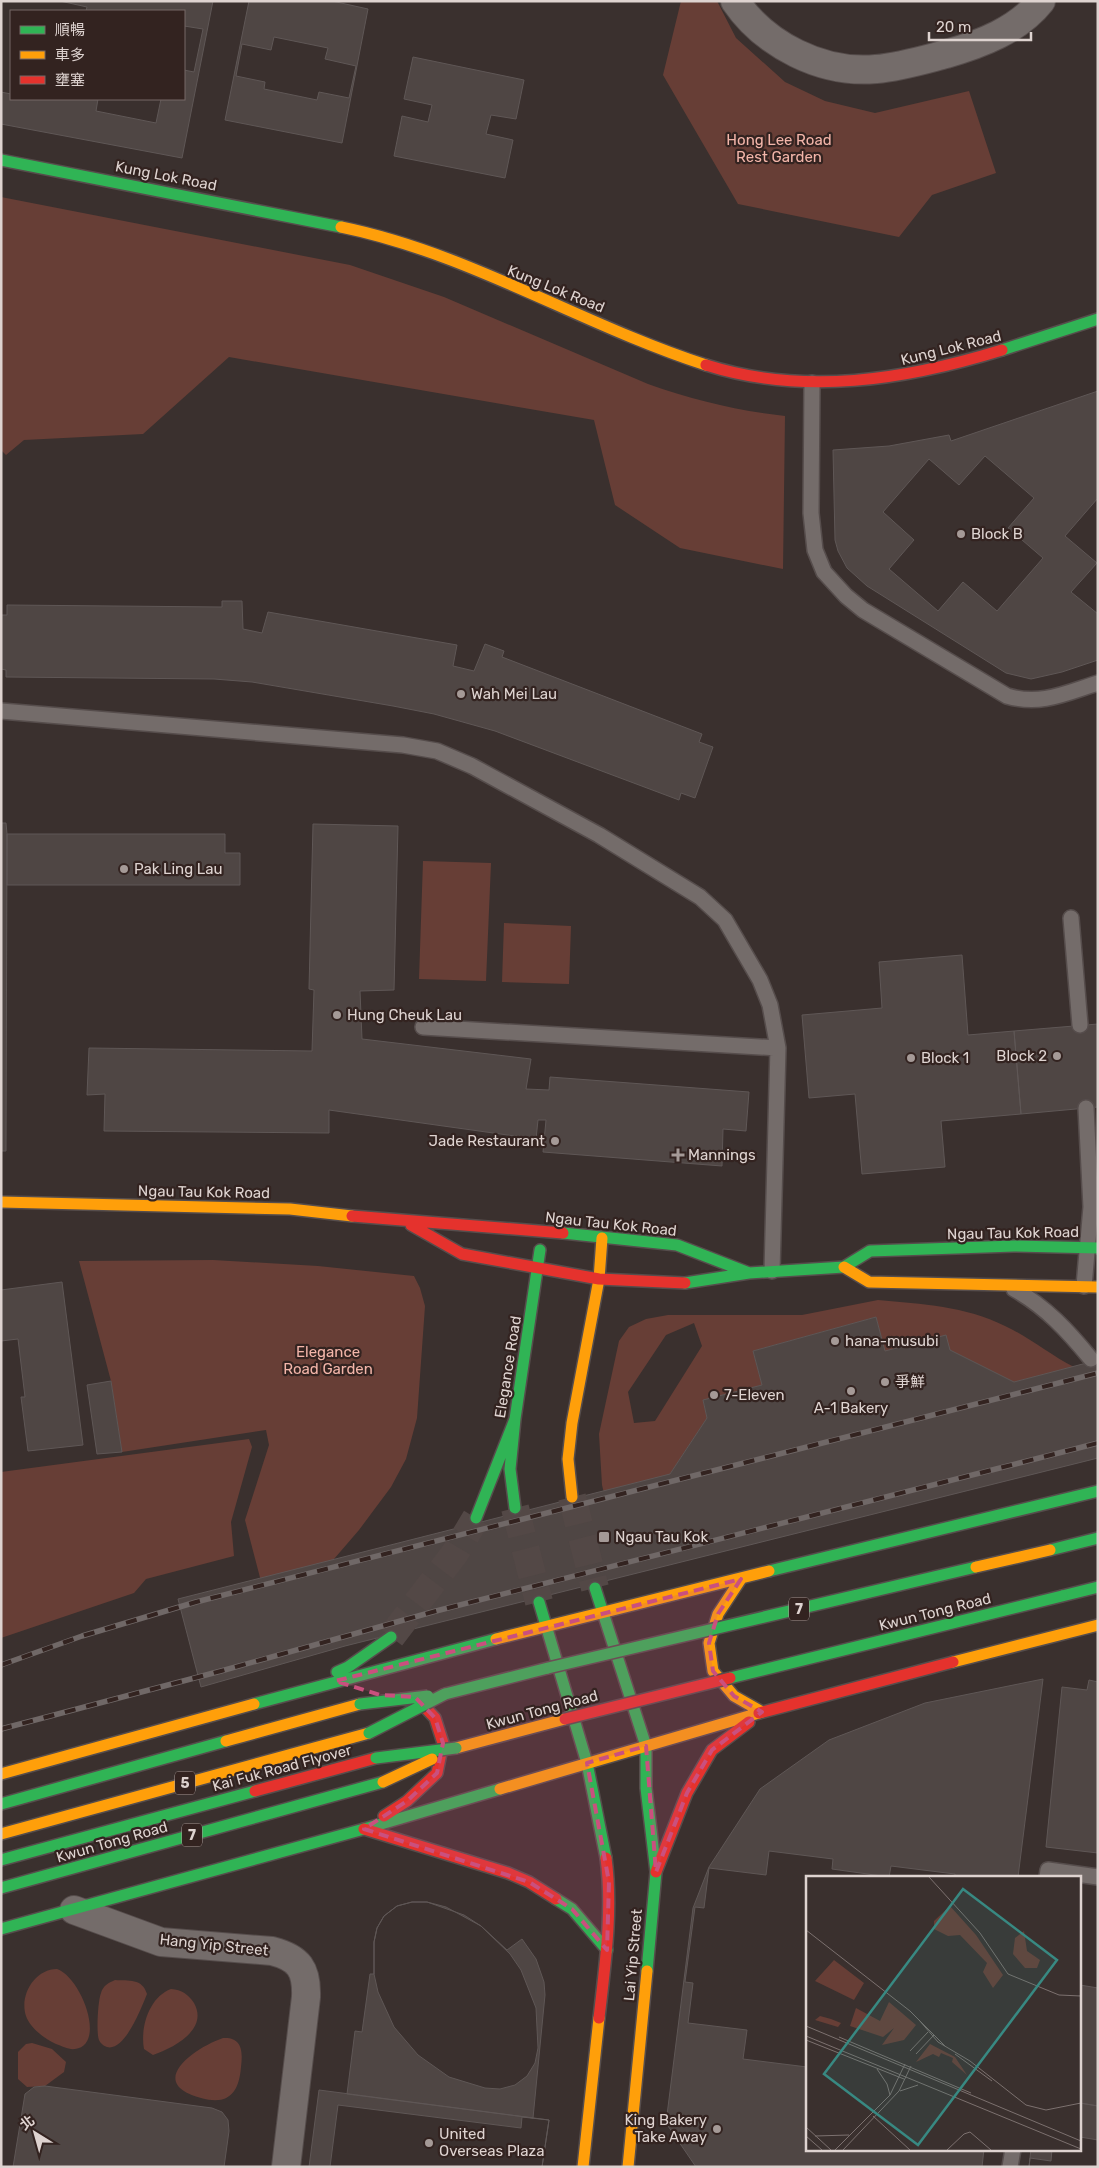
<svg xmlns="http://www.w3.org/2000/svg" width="1099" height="2168" viewBox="0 0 1099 2168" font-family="Rubik,'Noto Sans TC',sans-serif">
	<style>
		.green { fill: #673e36; fill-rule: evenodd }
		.building { fill: #4f4644; stroke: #5f5756; fill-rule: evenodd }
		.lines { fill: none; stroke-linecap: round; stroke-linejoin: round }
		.secondary-tunnel { stroke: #534846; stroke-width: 28; stroke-dasharray: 28 14; stroke-linecap: butt }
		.primary-tunnel { stroke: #534846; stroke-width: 28; stroke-dasharray: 28 14; stroke-linecap: butt }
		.lane-casing { stroke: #564d4c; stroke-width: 18 }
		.street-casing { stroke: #564d4c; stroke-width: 30 }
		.fast-casing { stroke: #564d4c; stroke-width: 14 }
		.slow-casing { stroke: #564d4c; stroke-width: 14 }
		.jam-casing { stroke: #564d4c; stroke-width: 14 }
		.lane { stroke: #746c6a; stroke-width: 15 }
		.street { stroke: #746c6a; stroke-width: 28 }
		.fast { stroke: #30b455; stroke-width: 11 }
		.slow { stroke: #ff9f0a; stroke-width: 11 }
		.jam { stroke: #e5322d; stroke-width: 11 }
		.rail-casing { stroke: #706867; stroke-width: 5.5 }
		.rail { stroke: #332320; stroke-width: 4; stroke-dasharray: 11; stroke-linecap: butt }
		.fast-bridge-casing { stroke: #564d4c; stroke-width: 14; stroke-linecap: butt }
		.slow-bridge-casing { stroke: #564d4c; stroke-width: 14; stroke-linecap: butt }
		.jam-bridge-casing { stroke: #564d4c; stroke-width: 14; stroke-linecap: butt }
		.fast-bridge { stroke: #30b455; stroke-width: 11 }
		.slow-bridge { stroke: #ff9f0a; stroke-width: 11 }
		.jam-bridge { stroke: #e5322d; stroke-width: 11 }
		.marked { fill: #ca507e; fill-opacity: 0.2; stroke: #ca507e; stroke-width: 4; stroke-dasharray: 10 6; stroke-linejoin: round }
		.poi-dot { fill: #a59a97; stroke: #332320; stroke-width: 2 }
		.labels { text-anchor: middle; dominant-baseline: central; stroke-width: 4.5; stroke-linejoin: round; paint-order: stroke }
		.shield { fill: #332320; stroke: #ab9e9b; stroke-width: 1 }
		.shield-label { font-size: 14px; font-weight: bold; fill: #ded3d0 }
		.park-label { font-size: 15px; fill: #f3b5a9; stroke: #332320 }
		.street-label { font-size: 15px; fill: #ded3d0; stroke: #332320 }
		.poi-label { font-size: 15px; fill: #ded3d0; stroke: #332320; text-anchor: start }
		.inset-road { fill: none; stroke: #7c716f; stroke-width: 1 }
		.view { fill: #388982; fill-opacity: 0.15; stroke: #388982; stroke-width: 2.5 }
		.inset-edge { fill: none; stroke: #ded3d0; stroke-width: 2.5 }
	</style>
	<rect width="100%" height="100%" fill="#3a302e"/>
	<path class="green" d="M681,1H717L736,38L785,82L825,101L875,113L969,91L996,173L932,195L899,237L738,204L663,75Z
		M1,197L350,265L444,297L648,384C693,400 738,411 785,416L783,569L680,548L615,505L594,420L229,357L143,434L24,440L6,455L1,450Z
		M423,861L491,863L486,981L419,979Z
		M504,923L571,926L569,984L502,982Z
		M213,1260L318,1266L414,1276L420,1288L425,1306L417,1418L406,1459L391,1487L359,1530L309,1588L270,1616L245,1520L269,1445L266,1430L122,1452L111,1381L79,1261Z
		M878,1300C922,1304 965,1306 1005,1326C1029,1337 1050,1355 1074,1367L1014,1382L950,1350L885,1351L876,1317L753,1351L762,1385L703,1400L707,1418L670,1474L609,1514L602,1485L599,1434L619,1341L629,1327L646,1319L668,1315H802ZM694,1323L702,1346L655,1421L634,1423L628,1392L666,1335Z
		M249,1439L252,1447L231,1522L234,1556L146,1579L134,1593L1,1638V1472Z
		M57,1969C81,1977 107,2045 75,2049C69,2050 62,2046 56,2044C45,2039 30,2028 26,2016C19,1995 35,1969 57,1969Z
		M115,1980C129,1981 142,1978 147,1994C142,2006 125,2052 107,2047C104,2046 100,2043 99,2040C96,2033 98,2000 101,1993C103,1986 108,1983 115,1980Z
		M171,1989C182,1990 188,1994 194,2003C209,2030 173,2048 153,2055L144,2049C140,2028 149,1997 171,1989Z
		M223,2038C242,2037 243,2051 241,2067C239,2092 229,2106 201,2098C145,2083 194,2048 223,2038Z
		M32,2043L52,2049L66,2062L64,2072L45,2086L27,2087L18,2079V2052L26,2044Z"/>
	<path class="building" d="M1,1H60L87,7L86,11H11V94L1,92Z
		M1,1H213L182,158L1,124ZM11,11H184V99H11Z
		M249,1H332L368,9L342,143L225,120Z
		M184,26L203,29L194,72L184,70Z
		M274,37L328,48L325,59L356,66L349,98L319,92L317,100L264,89L265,82L236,76L242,44L271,50Z
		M413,57L524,80L516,119L491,115L486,134L513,140L505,178L394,156L402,116L428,122L432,105L404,99Z
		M98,99H161L156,123L96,111Z
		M1098,391V660L1062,672L1031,679L1006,673L867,586L847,568L838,551L835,540L833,450L889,446L949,435L951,441Z
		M985,456L1034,498L1008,528L1043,558L997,611L963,582L938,611L889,569L914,540L883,512L929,459L959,485Z
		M1098,498V614L1071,592L1097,563L1065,536Z
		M222,601H242L243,629L262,633L268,612L457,645L453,666L474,671L485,644L504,651L502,657L702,734L699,742L713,747L695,798L681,793L679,800L495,731L434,714L393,706L252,682L214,679L6,677V670L1,669V615H7V605L222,607Z
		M1,823H6L7,834L6,1151H1Z
		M313,824L398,826L394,990L360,991L362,1039L531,1059L526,1089L549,1090L550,1077L749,1092L746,1131L723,1129L722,1166L543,1152L546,1120H538L536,1139L329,1110V1133L104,1131L105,1094L87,1095L89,1048L312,1051L314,990L309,989Z
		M7,834H225V853H240V885H7Z
		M962,955L968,1035L1014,1031L1021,1114L941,1121L945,1167L862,1174L855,1094L809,1098L802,1015L882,1008L879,962Z
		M1098,1024V1107L1021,1114L1014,1031Z
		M62,1282L83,1445L28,1451L21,1397H25L18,1339L1,1341V1290Z
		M876,1317L885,1351L946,1335L950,1350L1014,1382L1098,1360V1458L345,1646L201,1687L178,1599L670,1474L707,1418L703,1400L762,1385L753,1351Z
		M111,1381L122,1452L97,1454L87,1385Z
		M1043,1679L1018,1877H808V2149H984L982,2167H696L666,2123L693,1908L709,1867L760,1789L829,1740L925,1703Z
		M1089,1680L1098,1682V1853L1046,1847L1062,1687L1087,1690Z
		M769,1851L833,1859L832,1869L889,1877L891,1866L955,1874V1877H808L807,2067L743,2059L747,2030L688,2023L693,1983L685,1982L695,1907L704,1908L709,1868L766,1875Z
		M412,1902H427L446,1907L481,1926L510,1954L521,1970L536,2008L538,2048L535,2063L527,2076L515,2085L500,2089L485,2088L449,2077L418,2055L394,2027L378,1992L374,1974V1942L377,1928L384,1916L397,1906Z
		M412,1902H427L464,1915L481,1926L507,1950L522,1939L536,1959L544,1982L545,1995L533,2118L347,2094L355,2031L362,2032L370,1974H374V1942L377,1928L384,1916L397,1906Z
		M1080,1985L1098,1988V2106L1080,2103Z
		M45,2086L212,2108L222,2112L228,2120L229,2131L224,2167H13L25,2094L34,2087Z
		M319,2090L549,2120L542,2167H309Z
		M1080,2103L1098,2106V2167H1029L1031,2149H1080Z
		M338,2105L521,2128L522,2117L549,2120L542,2167H330Z
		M1080,2137L1098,2140V2167H1029L1030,2158L1051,2161L1052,2149H1080Z"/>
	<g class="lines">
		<path class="secondary-tunnel" d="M572,1497L595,1588
			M515,1508L539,1602"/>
		<path class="primary-tunnel" d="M391,1637L455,1553L476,1518"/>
		<defs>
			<path id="lane" d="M812,383L811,513L815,550L824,572L846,596L863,610L1007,696C1041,706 1066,693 1098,683
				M1,711L403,745L437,751L472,766L599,835L700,897L725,920L760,980L770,1005L778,1048L772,1271
				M1071,918L1080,1025
				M423,1027L778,1048
				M1084,1286L1091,1207L1086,1108
				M1014,1289C1046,1307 1068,1331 1091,1359
				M1047,1877L1048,1870L1098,1877
				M1010,2167L1013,2149"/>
			<path id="street" d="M735,1C765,45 822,74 876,69C900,67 923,60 946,54C981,44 1018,30 1041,1
				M74,1910L161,1942L272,1951C299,1958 307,1969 306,1997L286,2167"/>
			<path id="fast" d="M1,160L341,227
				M1002,350L1098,319
				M563,1233L677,1245L749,1273
				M685,1283L749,1273L844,1267L870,1251L1014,1246L1098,1248
				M515,1508L510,1469L515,1419L540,1250
				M476,1518L515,1419
				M1050,1550L1098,1538
				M769,1571L1098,1491
				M595,1588L646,1746V1788L656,1872L647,1971
				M1062,1596L1098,1587
				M539,1602L587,1763L606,1858
				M337,1672L348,1667L391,1637
				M445,1694L548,1668
				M254,1704L496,1639
				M1,1804L226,1741
				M1,1860L255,1791
				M1,1888L383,1782
				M556,1899L572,1909L607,1950
				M1,1929L364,1829L500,1789"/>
			<path id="slow" d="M341,227C469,253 582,325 706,365
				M1,1202L290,1209L352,1216
				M844,1267L869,1282L1098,1287
				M572,1497L568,1459L572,1423L599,1279L602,1238
				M741,1579L718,1614L709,1643L713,1671L734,1696L762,1712
				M496,1639L769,1571
				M953,1662L1098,1625
				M226,1741L360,1704
				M456,1748L565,1719
				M1,1774L254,1704
				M500,1789L759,1713
				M1,1834L369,1733
				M583,2167L599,2018
				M628,2167L647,1971"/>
			<path id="jam" d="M706,365C804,396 905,380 1002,350
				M352,1216L563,1233
				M411,1225L462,1254L599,1279L685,1283
				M759,1713L953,1662
				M255,1791L376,1758
				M384,1816L407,1801L437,1773L443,1743L435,1718L420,1702L403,1699
				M364,1829L508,1873L529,1882L556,1899
				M656,1872L687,1793L712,1750L749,1722
				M599,2018C605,1965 613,1911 606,1858"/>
		</defs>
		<use href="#lane" class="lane-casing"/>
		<use href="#street" class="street-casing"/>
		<use href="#fast" class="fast-casing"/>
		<use href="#slow" class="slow-casing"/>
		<use href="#jam" class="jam-casing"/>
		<use href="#lane" class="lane"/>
		<use href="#street" class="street"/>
		<use href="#fast" class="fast"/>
		<use href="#slow" class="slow"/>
		<use href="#jam" class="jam"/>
		<defs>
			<path id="rail" d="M1,1665L82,1636L196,1602L1098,1373
				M1,1729L221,1671L436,1611L1098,1443"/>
		</defs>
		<use href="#rail" class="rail-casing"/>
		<use href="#rail" class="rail"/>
		<defs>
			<path id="fast-bridge" d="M548,1668L976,1567
				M730,1678L1062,1596
				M360,1704L428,1696
				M369,1733L445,1694
				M376,1758L456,1748"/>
			<path id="slow-bridge" d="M976,1567L1050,1550
				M383,1782L432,1759"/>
			<path id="jam-bridge" d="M565,1719L730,1678"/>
		</defs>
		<use href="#fast-bridge" class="fast-bridge-casing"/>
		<use href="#slow-bridge" class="slow-bridge-casing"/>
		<use href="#jam-bridge" class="jam-bridge-casing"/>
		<use href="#fast-bridge" class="fast-bridge"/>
		<use href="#slow-bridge" class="slow-bridge"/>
		<use href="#jam-bridge" class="jam-bridge"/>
	</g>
	<path class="marked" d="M741,1579L718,1614L709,1643L713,1671L734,1696L762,1712L712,1750L687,1793L656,1872L646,1746L587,1763L609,1882L607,1950L572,1909L529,1882L364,1829L407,1801L437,1773L443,1743L435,1718L415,1697L380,1695L335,1681Z"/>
	<g class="poi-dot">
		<circle cx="961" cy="534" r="5"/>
		<circle cx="461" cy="694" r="5"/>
		<circle cx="124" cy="869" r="5"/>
		<circle cx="337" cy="1015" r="5"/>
		<circle cx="1057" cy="1056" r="5"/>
		<circle cx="911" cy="1058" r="5"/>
		<circle cx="555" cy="1141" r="5"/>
		<path d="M675.5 1147.5h5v5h5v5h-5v5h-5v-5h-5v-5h5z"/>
		<circle cx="835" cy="1341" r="5"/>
		<circle cx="885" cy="1382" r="5"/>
		<circle cx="851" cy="1391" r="5"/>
		<circle cx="714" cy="1395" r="5"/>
		<rect x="598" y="1531" width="12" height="12" rx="2.5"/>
		<circle cx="717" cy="2129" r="5"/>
		<circle cx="429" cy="2143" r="5"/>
	</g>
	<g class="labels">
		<g class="shield">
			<rect x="789" y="1597.5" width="20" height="23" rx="4"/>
			<rect x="175" y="1771.5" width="20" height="23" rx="4"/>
			<rect x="182" y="1823.5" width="20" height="23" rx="4"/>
		</g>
		<g class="shield-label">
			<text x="799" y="1609">7</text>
			<text x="185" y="1783">5</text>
			<text x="192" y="1835">7</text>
		</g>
		<g class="park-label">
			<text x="779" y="140">Hong Lee Road<tspan x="779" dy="17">Rest Garden</tspan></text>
			<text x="328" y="1352">Elegance<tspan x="328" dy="17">Road Garden</tspan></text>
		</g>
		<g class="street-label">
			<text transform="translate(166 176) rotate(11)">Kung Lok Road</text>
			<text transform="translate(556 289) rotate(22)">Kung Lok Road</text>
			<text transform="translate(951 348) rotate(-14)">Kung Lok Road</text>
			<text transform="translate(204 1192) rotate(1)">Ngau Tau Kok Road</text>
			<text transform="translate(611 1224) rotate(6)">Ngau Tau Kok Road</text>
			<text transform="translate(1013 1233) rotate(-1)">Ngau Tau Kok Road</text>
			<text transform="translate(508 1367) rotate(-81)">Elegance Road</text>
			<text transform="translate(935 1612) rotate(-14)">Kwun Tong Road</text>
			<text transform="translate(542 1710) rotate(-15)">Kwun Tong Road</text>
			<text transform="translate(282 1768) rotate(-15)">Kai Fuk Road Flyover</text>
			<text transform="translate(112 1842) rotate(-16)">Kwun Tong Road</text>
			<text transform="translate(214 1945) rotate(6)">Hang Yip Street</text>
			<text transform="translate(633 1955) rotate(-85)">Lai Yip Street</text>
		</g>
		<g class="poi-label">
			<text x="971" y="534">Block B</text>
			<text x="471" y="694">Wah Mei Lau</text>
			<text x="134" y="869">Pak Ling Lau</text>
			<text x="347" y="1015">Hung Cheuk Lau</text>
			<text x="1047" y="1056" text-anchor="end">Block 2</text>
			<text x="921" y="1058">Block 1</text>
			<text x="545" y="1141" text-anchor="end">Jade Restaurant</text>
			<text x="688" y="1155">Mannings</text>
			<text x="845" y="1341">hana-musubi</text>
			<text x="895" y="1382">爭鮮</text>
			<text x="724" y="1395">7-Eleven</text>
			<text x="851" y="1408" text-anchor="middle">A-1 Bakery</text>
			<text x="615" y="1537">Ngau Tau Kok</text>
			<text x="707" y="2120" text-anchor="end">King Bakery<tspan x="707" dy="17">Take Away</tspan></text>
			<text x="439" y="2134">United<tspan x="439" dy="17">Overseas Plaza</tspan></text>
		</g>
	</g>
	<g transform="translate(806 1876)">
		<rect width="275" height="275" fill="#3a302e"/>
		<path d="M144,30L170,59L197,99L187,112L177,96L181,87L154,59L142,60L128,53V45ZM218,55L221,75L234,84L231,92H219L207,78L209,62ZM28,84L58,107L48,124L9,105ZM83,126L110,149L98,164L76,169L88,152L77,161L44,150L50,132L74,145ZM14,140L25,143L35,147L32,151L9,144ZM124,168L149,181L161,199L146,186L147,182L135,177L133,181L127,178L110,186Z" fill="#673e36"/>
		<path class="inset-road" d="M123,1L174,57L202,98L253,119L275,120M0,54L104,135L139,170M113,144L132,166L164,185L220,229L240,234L275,227M0,150L275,265M0,160L275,273M33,161L165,217M0,164L98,203M104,175L122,156M110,178L128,159M149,178L186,205M71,193L81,208L84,219M94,215L112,209M67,240L104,274M0,251L25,274M0,260L16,274M9,260L43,259M29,274L84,219L99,188M37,274L93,215L105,190M141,274L158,258L164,256L185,274"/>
		<path class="view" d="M157,13L251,84L112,269L18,198Z"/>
		<rect width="275" height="275" class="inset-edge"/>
	</g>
	<rect width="1099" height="2168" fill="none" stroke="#ded3d0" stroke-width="5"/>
	<rect x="10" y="10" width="175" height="90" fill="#332320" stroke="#776966"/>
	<rect x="20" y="26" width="25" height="8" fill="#30b455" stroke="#776966"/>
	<text x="55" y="35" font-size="15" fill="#ded3d0">順暢</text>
	<rect x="20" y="51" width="25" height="8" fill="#ff9f0a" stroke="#776966"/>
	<text x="55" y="60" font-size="15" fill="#ded3d0">車多</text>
	<rect x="20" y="76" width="25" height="8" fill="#e5322d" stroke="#776966"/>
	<text x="55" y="85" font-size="15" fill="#ded3d0">壅塞</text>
	<g transform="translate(35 2133) rotate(323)" stroke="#332320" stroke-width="4" paint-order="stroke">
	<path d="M0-4L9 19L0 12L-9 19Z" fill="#ded3d0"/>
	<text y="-8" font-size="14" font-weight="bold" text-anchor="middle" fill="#ded3d0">北</text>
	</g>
	<path d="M929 32v8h102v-8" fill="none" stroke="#ded3d0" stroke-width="2.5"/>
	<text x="936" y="32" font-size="15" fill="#ded3d0" stroke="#332320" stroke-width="4" paint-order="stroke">20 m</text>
</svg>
